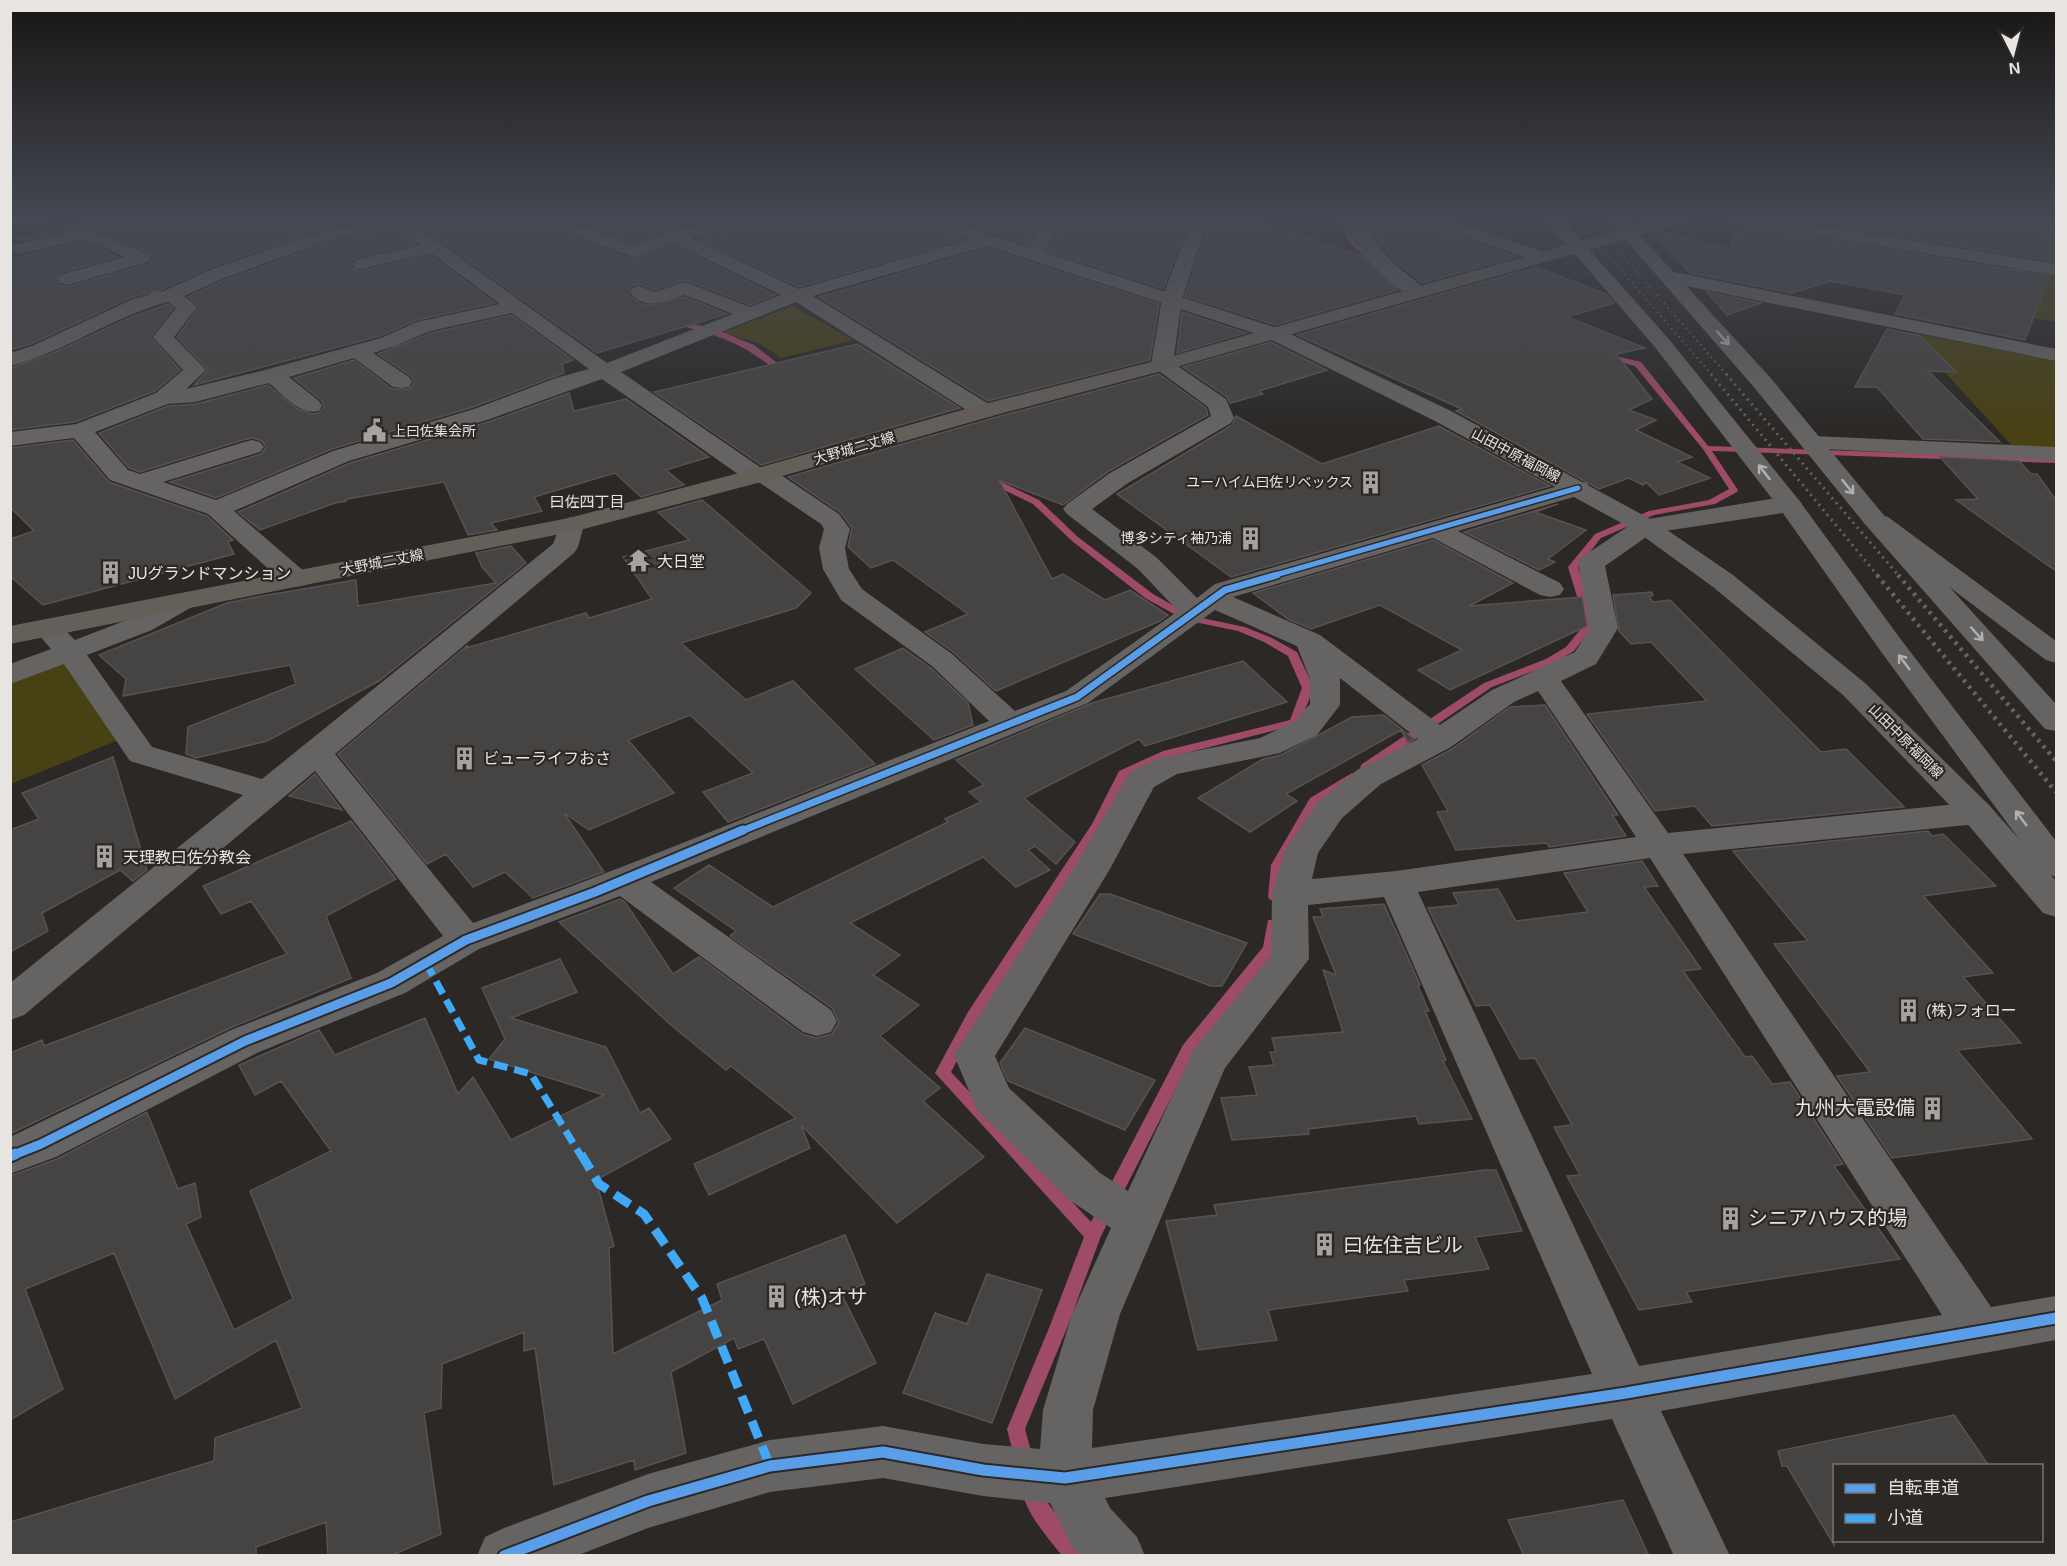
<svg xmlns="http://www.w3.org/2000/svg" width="2067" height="1566" viewBox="0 0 2067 1566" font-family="Arial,'Noto Sans JP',sans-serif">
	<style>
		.green { fill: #484114 }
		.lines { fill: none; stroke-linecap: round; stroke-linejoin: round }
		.stream { fill: #9d4b66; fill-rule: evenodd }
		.building { fill: #464442; stroke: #565352; stroke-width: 1.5 }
		.minor { fill: #666463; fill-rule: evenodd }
		.tertiary { fill: #666463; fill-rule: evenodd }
		.secondary { fill: #666463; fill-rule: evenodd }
		.primary { fill: #655f5a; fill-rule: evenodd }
		.rail-far2 { stroke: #656462; stroke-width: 2; stroke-dasharray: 1.5 4; stroke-linecap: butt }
		.rail-far1 { stroke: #656462; stroke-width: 3; stroke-dasharray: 2 4.5; stroke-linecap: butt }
		.rail { stroke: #656462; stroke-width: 4.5; stroke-dasharray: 3 5; stroke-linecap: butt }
		.quiet-far1 { stroke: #3fa9f5; stroke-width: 7; stroke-dasharray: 14 7; stroke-linecap: butt }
		.quiet { stroke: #3fa9f5; stroke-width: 9; stroke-dasharray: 18 9; stroke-linecap: butt }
		.cycleway-far3-casing { stroke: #2c2825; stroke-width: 8 }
		.cycleway-far2-casing { stroke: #2c2825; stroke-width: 10 }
		.cycleway-far1-casing { stroke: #2c2825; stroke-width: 13 }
		.cycleway-casing { stroke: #2c2825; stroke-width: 15 }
		.cycleway-far3 { stroke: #5a9eea; stroke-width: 5 }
		.cycleway-far2 { stroke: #5a9eea; stroke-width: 7 }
		.cycleway-far1 { stroke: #5a9eea; stroke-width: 9 }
		.cycleway { stroke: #5a9eea; stroke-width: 11 }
		.oneway { stroke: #b3b1af }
		.labels { text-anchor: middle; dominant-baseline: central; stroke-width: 4.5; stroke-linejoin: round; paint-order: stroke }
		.far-poi-label { font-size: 14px; fill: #e7e4e2; stroke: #2c2825; text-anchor: end }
		.far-street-label { font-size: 14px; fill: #e7e4e2; stroke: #2c2825 }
		.far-neighbourhood-label { font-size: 15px; fill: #e7e4e2; stroke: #2c2825 }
		.poi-label { font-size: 16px; fill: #e7e4e2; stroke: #2c2825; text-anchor: start }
		.near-poi-label { font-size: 20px; fill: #e7e4e2; stroke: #2c2825; text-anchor: start }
	</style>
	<rect width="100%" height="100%" fill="#2b2826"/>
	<path class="green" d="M11,216H69L11,230Z
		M2015,265L2056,272V322L1985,311Z
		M792,306L854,340L781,358L759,343L722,333Z
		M1908,332L2056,361V451L2016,450Z
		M70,652L116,741L11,784L10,679Z"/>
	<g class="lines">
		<path class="stream" d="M1336,216H1342L1355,241L1386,272V274H1382L1350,243Z
			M170,281L173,283L172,284L154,295L149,294Z
			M671,319L715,329L754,345L776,362L778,379L771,381L769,365C737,340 710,333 671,323Z
			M1603,353L1641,362L1708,446L2056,458V463L1712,451L1738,490L1737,492L1715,504L1654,515L1601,538L1578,567L1593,616L1590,630L1574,651L1554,663L1492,687L1370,770H1362L1360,767L1362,764L1484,683L1546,659L1566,647L1580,630L1583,616L1568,567L1595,534L1649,511L1709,500L1729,489L1703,449L1635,366L1603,357Z
			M989,476L1039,500L1078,537L1153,594L1192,616L1245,627L1272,638L1297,652L1314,688L1299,724L1171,757L1128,776L1104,824L979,1019L951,1072L1091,1222L1183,1045L1263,947L1268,920H1278L1280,923L1275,951L1194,1053L1101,1236L1067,1328L1025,1429L1034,1462L1031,1469L1024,1472L1017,1469L1007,1429L1049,1328L1084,1237L935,1073L968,1012L1092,824L1119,771L1163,751L1290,720L1302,688L1288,656L1264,642L1238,631L1185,620L1145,598L1072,541L1033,504L986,481L985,479Z
			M1352,773L1358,777L1356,780L1319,804L1283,865L1282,897L1280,900H1270L1268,897L1271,865L1310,798Z
			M1031,1477L1038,1480L1044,1498L1082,1549L1085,1556H1062C1049,1538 1015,1503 1024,1480Z"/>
	</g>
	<path class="building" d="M109,216H382L312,232L209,268L163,289L132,297L31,344L10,350V259L84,241L118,257L59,273L56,280L59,285L66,287L149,264L153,259L149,252L87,226L20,241L18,239Z
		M425,216H734L686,225L635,245L590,226H577L572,232L576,238L634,260L673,245L775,295L750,305L686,280L655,290L640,284L631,286L628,294L641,304L656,305L685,297L727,314L597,353L417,224L423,222Z
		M777,216H919L922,222L964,239L799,287L697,239L773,222Z
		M950,216H1045L1028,245Z
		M1066,216H1173L1190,218L1163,289L1047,251Z
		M1226,216H1245L1365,257L1398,290L1275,325L1185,296L1210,221Z
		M1775,216H2000L2003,222L2052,234L2056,257L2055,262Z
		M1365,225L1438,229L1516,257L1422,283L1395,261Z
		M1741,225L2049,276L2025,340L1895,314L1905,295L1830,281L1792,293L1690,273L1654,233L1663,231L1729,249Z
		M394,228L415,244L354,258L350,264L353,269L362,271L430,255L495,303L417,320L380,336L194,385L208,370L177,337L199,307L188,297L225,280L325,244Z
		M988,248L1159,304L1150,360L988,401L819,297Z
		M1536,267L1606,294L1614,303L1567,317L1645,348L1616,354L1652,399L1629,410L1656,420L1636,430L1692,457L1677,462L1710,478L1659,495L1646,482L1643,485L1629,478L1599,489L1456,411L1462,409L1297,335Z
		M1707,292L1761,303L1727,315Z
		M168,304L173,308L151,337L180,370L155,391L75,422L10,430V368L51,354L129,318Z
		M1182,312L1246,333L1177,353Z
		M512,315L573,360L562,364L564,373L473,407L332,449L216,498L170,482L261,454L266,447L262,441L253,438L243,440L140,472L129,468L99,433L168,406L196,404L268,385L298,409L312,414L319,413L324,407L321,400L294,378L354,360L392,389H409L414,383L411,376L378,354L431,333Z
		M1887,329L1920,336L1956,372L1928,371L2000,442L1923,439L1877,387H1855Z
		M1271,342L1327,370L1259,391L1263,394L1230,403L1227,397L1183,367Z
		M857,344L960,408L761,465L654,392Z
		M1159,374L1206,408L1208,415L1109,471L1063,505L999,480L1052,579L1063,574L1105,600L1130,590L1168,615L1160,621L996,691L953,652L925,632L968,614L893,560L871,568L848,547L852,528L841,513L788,477L993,418Z
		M569,393L574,411L626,399L709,457L666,470L684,485L641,497L615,473L534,497L542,511L491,523L497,530L468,535L444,482L347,499L346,501L335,503L260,530L238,512L350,463L491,421Z
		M1236,416L1322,464L1439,426L1550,486L1231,577L1117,494L1232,425Z
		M73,440L109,482L207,516L233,540L228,542L234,554L43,605L10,576V539L34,531L10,507V448Z
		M1940,457L2019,461L2031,474H2037L2056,500V571L1956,500L1978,499Z
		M702,500L811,593L796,608L681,643L746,700L793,681L875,764L728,822L703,792L753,773L690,715L628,740L674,793L589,830L564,813L604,872L533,898L505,872L473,887L446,854L427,864L338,754L468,645L466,648L586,613L589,618L652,599L623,557L689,540L658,512Z
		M1558,504L1535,512L1586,530L1548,559L1555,562L1539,570L1464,532Z
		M1433,540L1513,583L1469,606L1582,597L1587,626L1450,690L1418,670L1462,650L1380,605L1311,629L1288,619L1253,593Z
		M511,546L526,563L379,681L267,741L196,758L186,754L188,727L296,684L290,665L123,696L126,679L99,655L227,603L256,597L356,580L358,606L496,583L482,567L476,553Z
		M1652,592L1653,595L1649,597L1653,602L1670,600L1821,752L1846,749L1904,807L1712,826L1695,806L1655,811L1587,714L1707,701L1651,642L1631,644L1619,631L1613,595Z
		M903,648L931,668L968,703L973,725L934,740L855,669Z
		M1243,661L1287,702L1145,746L1139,739L1024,798L1075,842L1056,864L1035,846L1028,850L1050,870L1016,887L983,857L850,923L900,955L873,975L919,1005L880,1036L940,1088L923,1101L984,1157L897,1223L801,1125L810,1148L709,1195L694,1164L796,1118L731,1066L726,1070L671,1025L559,922L620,899L625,902L673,974L699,957L802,1034L816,1038L832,1034L839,1022L832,1008L730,936L736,931L674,888L709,865L773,907L948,822L945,819L981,802L969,792L984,785L956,760L1092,703Z
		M1545,705L1618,815H1612L1626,836L1549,847L1547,843L1456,850L1437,812L1448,811L1422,765L1452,749L1510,707Z
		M1384,715L1414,739L1408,742L1401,730L1286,794L1297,801L1250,832L1198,798L1263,759L1281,755L1352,717Z
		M113,757L147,870L133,881L120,870L42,913L48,931L10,952V830L39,819L22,793Z
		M315,774L342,810L289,796Z
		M351,821L396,879L326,916L351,978L230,1028L10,1134V1053L42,1040L44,1046L287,954L251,901L221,914L203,886Z
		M1928,831L1932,836L1943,834L1996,886L1923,896L1993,973L1963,977L2021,1043L1957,1050L2032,1139L1892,1158L1837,1076L1870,1072L1774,944L1808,941L1733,851Z
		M1642,861L1658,886L1644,887L1701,969L1683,971L1745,1057L1752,1056L1772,1084L1790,1082L1843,1164L1834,1166L1900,1259L1686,1292L1692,1302L1639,1310L1567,1176L1580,1175L1554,1127L1572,1125L1535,1058L1520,1059L1490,1005L1476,1006L1428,908L1459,905L1453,893L1498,889L1516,921L1588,912L1564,873Z
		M1100,894H1110L1247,943L1222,986H1211L1073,934Z
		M1384,904L1420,985L1418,986L1429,1011H1425L1446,1060L1443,1061L1472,1119L1419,1124L1416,1116L1308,1129L1309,1134L1232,1140L1221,1098L1257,1095L1249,1067L1274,1065L1270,1052H1276L1272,1038L1343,1032L1323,970L1336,975L1313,917H1323L1320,909Z
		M560,959L577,992L511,1018L606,1047L640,1113L649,1108L671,1139L596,1180L614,1246L609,1248L613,1354L722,1300L717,1284L845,1235L865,1284L841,1293L876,1363L793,1404L764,1339L738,1349L734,1338L671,1372L686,1453L635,1470L634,1460L554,1485L535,1348L524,1351V1332L442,1364L441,1408L424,1413L441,1534L390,1556H328L326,1522L256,1547V1556H10V1522L214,1461L215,1438L302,1408L276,1340L175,1399L114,1253L25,1289L63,1389L10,1420V1176L57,1159L147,1112L178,1189L195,1183L201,1217L186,1224L234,1330L293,1299L250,1191L331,1151L281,1081L255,1095L239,1065L319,1030L335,1055L425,1018L458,1094L473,1077L511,1140L604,1095L489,1059L505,1039L482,988Z
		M1025,1028L1155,1080L1125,1130L1008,1081L1000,1063Z
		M1485,1170H1496L1522,1231L1475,1237L1489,1269L1404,1280L1408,1291L1268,1310L1277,1340L1198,1350L1166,1221L1217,1215L1214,1205Z
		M987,1274L1042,1290L992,1423L903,1393L935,1313L967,1324Z
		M1954,1415L1989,1466H1834V1545L1787,1466H1782L1778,1451Z
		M1623,1500L1649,1556H1524L1508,1520Z"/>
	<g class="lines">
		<path class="minor" d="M384,216H423L421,221L412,223L607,363L733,314L685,295C667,301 644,312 630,292L632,288L639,286L655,292L685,282L750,307L781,295L673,243L635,258L577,236L574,232L577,228H589L635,247C681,225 725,216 775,216L773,220L690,238L799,289L982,236H994L997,240L994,244L813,296L992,406L995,411L992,416L984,418L976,416L796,302L621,372L760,467L772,469L839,514L850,529L845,548L849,569L862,589L952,654L1015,711L1066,691L1178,611L1138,569L1067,514L1063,509L1067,504L1110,473L1211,416L1208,407L1151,365L1162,299L1193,216H1209L1182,299L1173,363L1226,399L1234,418L1231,423L1128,483L1092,509L1156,557L1197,598L1215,584L1569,483L1578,481L1587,483L1590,488L1587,493L1458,531L1560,583L1564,589L1560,595L1550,597L1540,595L1433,538L1233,597L1320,635L1440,725L1492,690L1575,652L1590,628L1578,563L1582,557L1636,521L1789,496L1798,499L1802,504L1798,509L1789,512L1652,533L1605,566L1618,628L1596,664L1561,681L1668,833L1977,802L1989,805L1994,813L1989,821L1977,824L1683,854L1991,1307L2056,1296V1340L1661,1411L1730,1556H1674L1612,1419L1105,1498L1110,1508L1137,1537L1145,1556H1080L1072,1546L1050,1503L983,1496L883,1478L770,1492L648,1528L576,1556H477L485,1537L504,1528L648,1474L770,1440L883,1426L983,1444L1040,1449L1043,1410L1072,1314L1111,1228L1068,1199L977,1110L954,1055L1076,865L1129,773L1156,759L1260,738L1295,721L1310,704V679L1297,646L1215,610L1088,703L651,882L831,1010L837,1021L831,1032L817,1036L803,1032L620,896L479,949L405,993L259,1052L56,1157L10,1174V1137L231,1030L377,973L443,936L315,771L24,1015L10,1020V983L243,795L130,761L64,664L10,684V664L51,649L33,628L37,622C56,617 62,627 75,640L132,618L170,596L180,594L190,596L194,602L190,608L152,630L87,655L152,747L262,779L553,544L562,520L571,517L580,520L584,525L578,547L574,553L335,754L473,923C647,860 817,788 989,721L932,666L841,600L823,569L819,548L824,529L821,524L760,483L748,481L602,379L490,419L349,461L234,511L306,573L310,579L306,585L296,587L286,585L208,514L110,480L74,438L10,446V432L76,424L156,393L183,370L153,337L176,308L168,302C113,316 66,352 10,366V353L32,346L133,299L164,291L210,270L313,234L385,218ZM395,226L420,245L355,260L352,264L355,268L361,269L431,253L500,304L417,322L381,338L265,370L186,389L206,370L174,337L197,307L184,296L224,278L324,242ZM512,313L589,369L556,378L474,409L333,451L216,500L163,482L260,452L264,447L260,442L252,440L244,442L140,474L128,470L95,432L168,404L195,402L269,383C283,394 300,416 319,411L322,406L319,401L289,377L354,358L393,387L401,388L409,387L412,382L409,377L373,353L395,346L430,331ZM1340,678L1418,739L1357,770L1318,802L1289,844L1284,852L1272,894L1271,956L1194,1049L1128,1191L1100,1173L1009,1088L995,1056L1110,869L1154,787L1177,774L1280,753L1317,735L1340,705ZM1538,691L1636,837L1396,871L1312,879L1318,853L1342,818L1381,784L1451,747L1514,702ZM1650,858L1942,1315L1639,1366L1418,892ZM1384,897L1592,1374L1092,1448L1093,1410L1120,1314L1225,1068L1309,959L1308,905Z
			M1048,216H1064L1040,259H1028L1025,255Z
			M1339,216L1440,217L1548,253L1551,257L1548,261H1536L1438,227L1360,222L1393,263L1424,288L1426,292L1424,296L1417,298C1387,290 1356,240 1339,216Z
			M1720,216H1760L2056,264V275L1728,221Z
			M2002,216H2030L2056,223V233L2004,220Z
			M86,228L148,254L151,258L148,262L67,285L60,283L58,279L60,275L125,257L84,239L19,254L10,250L13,245Z
			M1669,271L2056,349V361L1662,281L1660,277L1662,273Z
			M1813,436L2056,447V461L1805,448L1801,443L1805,438Z
			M1879,514L1888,517L2056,641V663L2046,660L1870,527L1866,522L1870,517Z"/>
		<path class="tertiary" d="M1542,216H1559L1668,338L1798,499L1902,641L2056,841V877L2044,873L1882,653L1780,509L1654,346Z
			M1605,216H1622L1769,376L1882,513L2056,704V731L2045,729L1864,523L1753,386Z"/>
		<path class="secondary" d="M921,216H944L994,236L1280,329L1451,411L1654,521L1733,575L1865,683L1989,805L2056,881V917L2043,913L1965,821L1843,695L1713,587L1636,531L1435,421L1266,337L982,244L923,220Z"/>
		<path class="primary" d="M1668,216H1695L1693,220L1169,369L992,416L772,479L580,530L10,644V626L569,518L754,469L976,406L1155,361Z"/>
		<path class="rail-far2" d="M1574,216L1712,375
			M1588,216L1727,375"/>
		<path class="rail-far1" d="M1711,374L1878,576
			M1726,374L1899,576"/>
		<path class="rail" d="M1877,575L2056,792
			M1898,575L2056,761"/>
		<path class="quiet-far1" d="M426,963L479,1060L531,1074L581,1156"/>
		<path class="quiet" d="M581,1154L599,1184L644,1214L702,1298L770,1466"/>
		<defs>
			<path id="cycleway-far3" d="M1272,576L1578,488"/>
			<path id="cycleway-far2" d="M739,832L1077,697L1225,590L1277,575"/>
			<path id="cycleway-far1" d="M11,1156L41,1144L245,1041L391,983L466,940L595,892L743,830"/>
			<path id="cycleway" d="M10,1156L15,1154
				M504,1556L648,1501L770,1466L883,1452L983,1470L1065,1478L1626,1393L2056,1318"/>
		</defs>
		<use href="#cycleway-far3" class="cycleway-far3-casing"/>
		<use href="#cycleway-far2" class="cycleway-far2-casing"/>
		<use href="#cycleway-far1" class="cycleway-far1-casing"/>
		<use href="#cycleway" class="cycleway-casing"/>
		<use href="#cycleway-far3" class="cycleway-far3"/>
		<use href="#cycleway-far2" class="cycleway-far2"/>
		<use href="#cycleway-far1" class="cycleway-far1"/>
		<use href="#cycleway" class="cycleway"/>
	</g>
	<defs><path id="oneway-shaft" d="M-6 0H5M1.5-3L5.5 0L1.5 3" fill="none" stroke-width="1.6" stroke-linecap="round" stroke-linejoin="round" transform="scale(1.5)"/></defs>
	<g class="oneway">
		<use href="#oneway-shaft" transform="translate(1723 338) rotate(48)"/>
		<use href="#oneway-shaft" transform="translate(1764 472) rotate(-128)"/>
		<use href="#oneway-shaft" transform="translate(1848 487) rotate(51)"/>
		<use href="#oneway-shaft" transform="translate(1977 634) rotate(48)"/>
		<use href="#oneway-shaft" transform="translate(1904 662) rotate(-127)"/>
		<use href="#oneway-shaft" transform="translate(2021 818) rotate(-127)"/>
	</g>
	<linearGradient id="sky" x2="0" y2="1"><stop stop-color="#181615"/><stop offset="0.5" stop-color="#444852"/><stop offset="1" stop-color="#444852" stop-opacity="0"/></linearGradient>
	<rect width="2067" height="435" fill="url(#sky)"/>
	<defs>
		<symbol id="civic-bare" viewBox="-9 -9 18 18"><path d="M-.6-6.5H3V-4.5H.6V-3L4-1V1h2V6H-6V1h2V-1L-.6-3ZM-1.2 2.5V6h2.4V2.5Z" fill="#a5a2a0" stroke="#2c2825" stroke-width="2.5" paint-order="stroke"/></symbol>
		<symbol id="building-bare" viewBox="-9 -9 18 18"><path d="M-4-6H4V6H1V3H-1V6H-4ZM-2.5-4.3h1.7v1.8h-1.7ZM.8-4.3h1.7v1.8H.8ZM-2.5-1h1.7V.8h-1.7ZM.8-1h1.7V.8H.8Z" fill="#a5a2a0" stroke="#2c2825" stroke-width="2.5" paint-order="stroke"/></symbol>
		<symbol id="temple-bare" viewBox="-9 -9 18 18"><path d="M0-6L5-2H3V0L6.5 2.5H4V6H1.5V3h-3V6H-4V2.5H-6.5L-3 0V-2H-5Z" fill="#a5a2a0" stroke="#2c2825" stroke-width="2.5" paint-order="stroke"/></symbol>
	</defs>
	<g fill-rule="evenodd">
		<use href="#civic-bare" x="358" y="414" width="33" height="33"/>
		<use href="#building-bare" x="1354" y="466" width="33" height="33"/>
		<use href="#building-bare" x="1234" y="522" width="33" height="33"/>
		<use href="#temple-bare" x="622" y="544" width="33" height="33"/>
		<use href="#building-bare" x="94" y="556" width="33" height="33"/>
		<use href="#building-bare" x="448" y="742" width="33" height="33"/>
		<use href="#building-bare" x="88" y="840" width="33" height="33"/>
		<use href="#building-bare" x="1892" y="994" width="33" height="33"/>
		<use href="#building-bare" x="1916" y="1092" width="33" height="33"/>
		<use href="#building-bare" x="1714" y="1202" width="33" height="33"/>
		<use href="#building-bare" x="1308" y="1228" width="33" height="33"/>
		<use href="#building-bare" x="760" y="1280" width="33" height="33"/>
	</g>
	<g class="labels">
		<g class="far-poi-label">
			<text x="392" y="431" text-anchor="start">上曰佐集会所</text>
			<text x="1353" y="482">ユーハイム曰佐リベックス</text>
			<text x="1232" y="538">博多シティ袖乃浦</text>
		</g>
		<g class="far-street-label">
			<text transform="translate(854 448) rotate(-16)">大野城二丈線</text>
			<text transform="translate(1516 455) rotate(28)">山田中原福岡線</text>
			<text transform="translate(382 562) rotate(-11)">大野城二丈線</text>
			<text transform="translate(1906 741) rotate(45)">山田中原福岡線</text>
		</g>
		<g class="far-neighbourhood-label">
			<text x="587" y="501">曰佐四丁目</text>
		</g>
		<g class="poi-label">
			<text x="657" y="561">大日堂</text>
			<text x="128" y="573">JUグランドマンション</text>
			<text x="483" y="758">ビューライフおさ</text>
			<text x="123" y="857">天理教曰佐分教会</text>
			<text x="1926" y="1010">(株)フォロー</text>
		</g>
		<g class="near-poi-label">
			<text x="1915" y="1108" text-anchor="end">九州大電設備</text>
			<text x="1748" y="1218">シニアハウス的場</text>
			<text x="1343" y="1245">曰佐住吉ビル</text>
			<text x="794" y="1297">(株)オサ</text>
		</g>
	</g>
	<rect width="2067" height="1566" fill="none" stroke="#e7e4e2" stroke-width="24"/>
	<rect x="1833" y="1464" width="210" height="78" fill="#2c2825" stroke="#777371" stroke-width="1.5"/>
	<rect x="1845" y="1484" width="30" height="9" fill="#5a9eea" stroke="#777371" stroke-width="1.5"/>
	<text x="1887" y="1494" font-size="18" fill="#e7e4e2">自転車道</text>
	<rect x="1845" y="1514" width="30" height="9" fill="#3fa9f5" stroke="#777371" stroke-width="1.5"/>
	<text x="1887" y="1524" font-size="18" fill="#e7e4e2">小道</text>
	<g transform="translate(2013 54) rotate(174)" stroke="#2c2825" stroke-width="4.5" paint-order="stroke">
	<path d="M0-4.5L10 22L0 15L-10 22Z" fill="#e7e4e2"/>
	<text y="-9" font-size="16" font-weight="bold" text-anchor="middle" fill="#e7e4e2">N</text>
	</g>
</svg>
